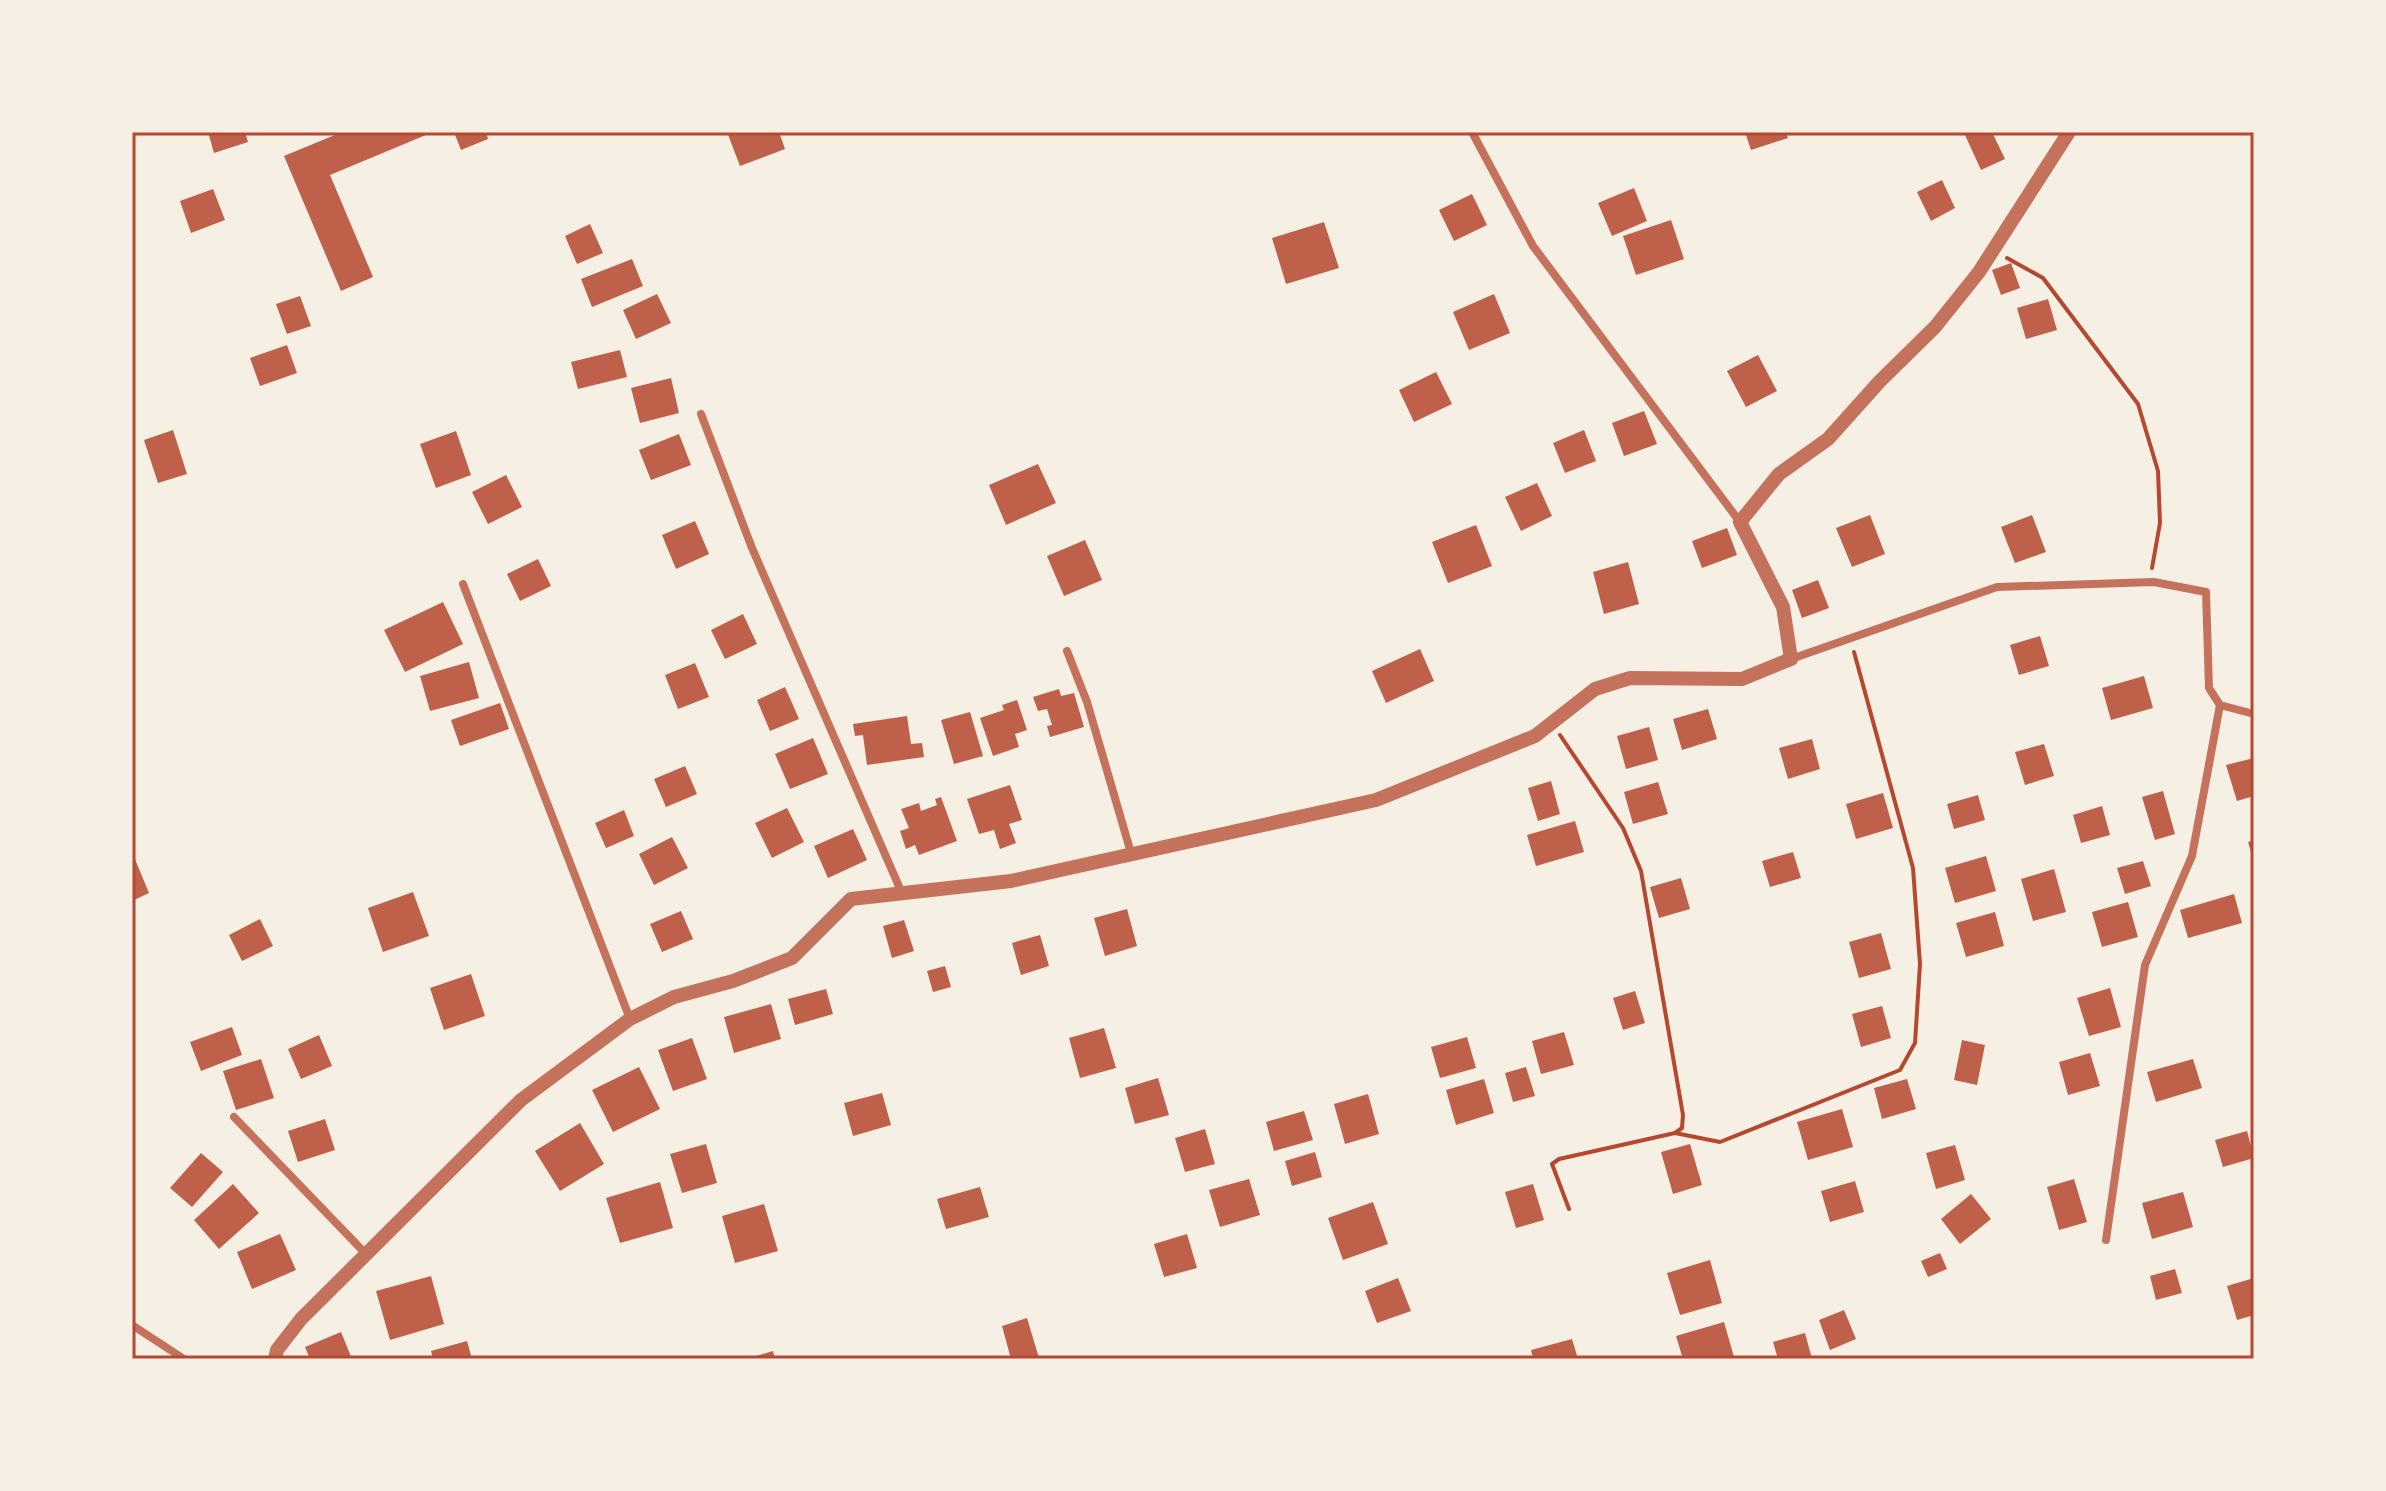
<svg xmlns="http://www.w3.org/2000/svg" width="2386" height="1491" viewBox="0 0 2386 1491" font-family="'Times New Roman',serif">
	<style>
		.building { fill: #bf614a }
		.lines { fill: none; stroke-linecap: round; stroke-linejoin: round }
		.path { stroke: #b5482f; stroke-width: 4 }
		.minor { stroke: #c5725c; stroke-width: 8 }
		.tertiary { stroke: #c5725c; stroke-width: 14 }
		.neatline { fill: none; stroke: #b5482f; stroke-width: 3 }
	</style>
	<rect width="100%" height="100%" fill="#f6efe4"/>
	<path class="building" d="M208,132H245L248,142L214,153Z
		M342,132H433L330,175L373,277L341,291L284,156Z
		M454,132H486L488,139L461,150Z
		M727,132H779L785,149L740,166Z
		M1745,132H1786L1788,138L1751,150Z
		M1972,132H1992L2005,159L1981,170L1965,135Z
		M1942,180L1955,208L1931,221L1917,192Z
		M1634,188L1647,221L1612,236L1598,203Z
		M213,189L225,220L191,233L180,201Z
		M1472,194L1487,225L1454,241L1439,210Z
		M1671,220L1684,259L1636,275L1623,236Z
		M1324,222L1339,268L1286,284L1272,238Z
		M590,224L603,253L577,264L565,236Z
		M632,259L643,286L592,307L581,279Z
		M2011,263L2020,288L2001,295L1992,270Z
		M657,294L671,323L636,339L623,310Z
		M1494,294L1510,333L1469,350L1453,312Z
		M300,296L311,326L287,334L276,304Z
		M2048,299L2057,330L2026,339L2017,308Z
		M287,345L297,373L260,386L250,358Z
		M620,350L627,377L578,389L571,362Z
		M1758,355L1777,391L1746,407L1727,371Z
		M1436,372L1452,404L1414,422L1399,390Z
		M671,378L679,413L640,423L631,388Z
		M1644,411L1657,444L1624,456L1612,423Z
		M173,430L187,474L158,483L144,440Z
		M1584,430L1596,461L1565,473L1553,443Z
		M456,431L471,475L436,488L420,444Z
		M679,434L691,465L651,480L639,450Z
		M1038,464L1056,503L1006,525L989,485Z
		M506,475L522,507L488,524L472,492Z
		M1537,483L1552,516L1521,531L1505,497Z
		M1870,515L1885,554L1852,567L1836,528Z
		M2032,515L2046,552L2015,563L2001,527Z
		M695,521L709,554L676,569L662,535Z
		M1476,525L1492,566L1448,583L1432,542Z
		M1727,528L1737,555L1702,568L1692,541Z
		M1085,540L1102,580L1064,596L1047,556Z
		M538,559L551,586L520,601L507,574Z
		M1628,562L1639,604L1604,614L1593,572Z
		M1818,580L1829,608L1802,618L1792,590Z
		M443,602L463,644L405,672L384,630Z
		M743,614L757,644L725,659L711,630Z
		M2040,636L2049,666L2019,675L2010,645Z
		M1420,649L1434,681L1386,703L1372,671Z
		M469,662L479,698L430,711L420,676Z
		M695,663L709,697L678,709L665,675Z
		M2144,676L2153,708L2111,720L2102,688Z
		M785,687L799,719L770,731L757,700Z
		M1059,689L1061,696L1074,693L1084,727L1050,737L1047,726L1052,725L1047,709L1038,711L1033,697Z
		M1017,700L1027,730L1015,734L1019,747L993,756L980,718L1004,710L1002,705Z
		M500,703L509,729L460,746L451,720Z
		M1708,709L1717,739L1682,750L1673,719Z
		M970,712L983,756L954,764L941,720Z
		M907,716L911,744L922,743L924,757L867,765L863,735L855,736L853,724Z
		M1649,727L1658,760L1626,769L1617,736Z
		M813,738L828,774L790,789L775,754Z
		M1812,739L1820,769L1788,779L1779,748Z
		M2044,744L2054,776L2025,785L2015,752Z
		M2254,758V796L2237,801L2226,765Z
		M685,766L697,794L666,807L654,779Z
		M1551,781L1560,814L1538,821L1528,788Z
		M1658,782L1668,814L1633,824L1624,792Z
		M1010,785L1022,820L1009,824L1016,843L1000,849L994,830L979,834L967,799Z
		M2163,791L2175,834L2155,840L2142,797Z
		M1883,793L1893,828L1856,839L1846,804Z
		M1978,795L1985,820L1954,829L1947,804Z
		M941,797L957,841L919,855L915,845L906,849L900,831L909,828L901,809L919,803L921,811L937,805L935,799Z
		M2102,806L2110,835L2081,843L2073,815Z
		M787,808L804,842L772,858L755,823Z
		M624,810L634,836L606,848L595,823Z
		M1575,821L1584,852L1536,866L1527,835Z
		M853,829L867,860L828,878L814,846Z
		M672,837L688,868L654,885L639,854Z
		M2254,840V859H2253L2248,842Z
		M132,852L149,893L132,901Z
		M1793,852L1801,878L1770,887L1762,861Z
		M1986,856L1996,891L1955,903L1945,868Z
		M2143,861L2151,886L2125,894L2117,868Z
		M2054,869L2066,912L2033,921L2021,879Z
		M1681,878L1690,909L1659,918L1650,887Z
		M413,892L429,936L383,952L368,908Z
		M2234,894L2242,923L2188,938L2180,910Z
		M2128,902L2138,937L2102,947L2092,912Z
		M1127,909L1137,946L1105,956L1094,918Z
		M681,911L693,939L662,952L650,924Z
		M1995,912L2004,946L1966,957L1956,923Z
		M260,919L273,946L242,961L229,935Z
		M904,920L914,951L892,958L883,926Z
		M1881,933L1891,969L1859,978L1849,942Z
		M1040,935L1049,966L1021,975L1012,943Z
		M945,966L951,987L933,992L927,971Z
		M471,974L485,1016L444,1030L430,988Z
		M2110,988L2121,1027L2089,1036L2077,998Z
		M826,989L833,1014L795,1025L788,999Z
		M1635,991L1645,1023L1623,1030L1613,998Z
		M771,1004L781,1039L734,1053L724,1017Z
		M1882,1006L1891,1038L1861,1047L1852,1014Z
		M232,1027L242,1055L201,1071L190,1042Z
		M1104,1028L1116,1068L1080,1078L1069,1038Z
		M1564,1032L1574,1065L1541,1074L1532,1041Z
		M319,1035L332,1066L301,1079L288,1049Z
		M1467,1037L1476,1068L1440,1078L1431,1047Z
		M692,1038L707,1079L673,1091L658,1050Z
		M1962,1040L1985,1045L1977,1085L1954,1080Z
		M2090,1053L2100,1086L2068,1095L2059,1062Z
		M261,1059L274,1098L236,1110L223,1071Z
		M2193,1059L2202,1088L2156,1102L2147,1072Z
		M639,1067L660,1109L613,1132L592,1090Z
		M1526,1067L1535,1096L1513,1102L1505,1073Z
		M1158,1078L1169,1115L1135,1124L1125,1088Z
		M1484,1079L1494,1113L1456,1125L1446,1090Z
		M1907,1079L1916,1109L1882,1119L1874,1088Z
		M882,1093L891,1125L853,1136L844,1103Z
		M1368,1094L1379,1134L1345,1144L1334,1104Z
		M1842,1109L1853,1147L1808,1160L1797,1122Z
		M1304,1111L1313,1140L1274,1151L1266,1122Z
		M325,1119L335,1150L298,1162L288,1131Z
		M580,1123L604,1164L560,1191L535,1151Z
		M1205,1129L1215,1164L1185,1172L1175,1138Z
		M2247,1131L2254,1158L2223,1167L2215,1140Z
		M706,1144L717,1183L682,1193L670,1154Z
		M1690,1144L1702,1185L1673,1194L1661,1152Z
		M1955,1145L1965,1180L1936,1189L1926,1153Z
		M1315,1152L1322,1177L1292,1186L1285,1161Z
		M201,1153L223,1172L192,1207L170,1188Z
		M1249,1179L1260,1215L1220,1227L1209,1190Z
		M2074,1179L2087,1222L2059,1230L2047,1187Z
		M1855,1181L1864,1212L1830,1222L1821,1191Z
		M660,1182L673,1228L620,1243L606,1198Z
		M233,1184L259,1213L219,1249L194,1220Z
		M1533,1184L1544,1220L1516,1228L1505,1192Z
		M980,1187L989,1217L946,1229L937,1199Z
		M2183,1192L2193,1227L2152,1239L2142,1203Z
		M1971,1194L1991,1219L1960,1244L1941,1219Z
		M1373,1202L1388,1244L1343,1260L1328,1218Z
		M764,1204L778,1251L735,1263L722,1216Z
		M280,1234L296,1270L252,1289L237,1252Z
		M1187,1234L1197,1268L1164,1277L1154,1244Z
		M1940,1253L1947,1269L1928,1277L1921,1261Z
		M1710,1260L1722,1303L1680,1315L1667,1273Z
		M2175,1269L2182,1293L2156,1300L2150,1276Z
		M431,1276L444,1324L390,1340L376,1291Z
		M1398,1278L1411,1311L1377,1323L1365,1291Z
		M2254,1278V1315L2237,1320L2227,1286Z
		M1844,1310L1856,1339L1830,1350L1819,1320Z
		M1027,1318L1039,1358L1011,1359L1002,1326Z
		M1724,1322L1734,1357L1683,1359L1676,1336Z
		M341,1332L352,1359H310L305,1347Z
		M1805,1333L1812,1359H1778L1773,1342Z
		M1572,1339L1578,1359H1533L1531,1350Z
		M467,1341L472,1359H433L431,1351Z
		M773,1351L775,1359H749V1358Z"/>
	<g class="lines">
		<path class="path" d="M2007,258L2043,278L2138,404L2158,471L2160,523L2152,568
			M1560,735L1623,828L1641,871L1683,1115L1682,1128L1675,1133L1559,1159L1552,1164L1569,1209
			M1675,1133L1720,1142L1900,1070L1915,1043L1920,964L1913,868L1854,652"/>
		<path class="minor" d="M1472,132L1533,246L1740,522
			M701,414L752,548L901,891
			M463,584L630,1019
			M1067,651L1087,702L1131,853
			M1791,659L1997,587L2154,582L2206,592L2209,688L2220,705L2254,714
			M234,1117L365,1253
			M2106,1240L2145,965L2192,856L2220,705
			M132,1325L184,1359"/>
		<path class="tertiary" d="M275,1359L277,1350L301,1319L521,1100L630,1019L674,997L733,981L792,958L851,899L1011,881L1376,800L1535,736L1595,689L1630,678L1742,679L1791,659L1783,607L1740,522L1779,474L1828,439L1880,381L1935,327L1979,272L2069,132"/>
	</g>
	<rect width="2386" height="1491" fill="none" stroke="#f6efe4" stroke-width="268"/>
	<rect x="134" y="134" width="2118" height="1223" class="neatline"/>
</svg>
